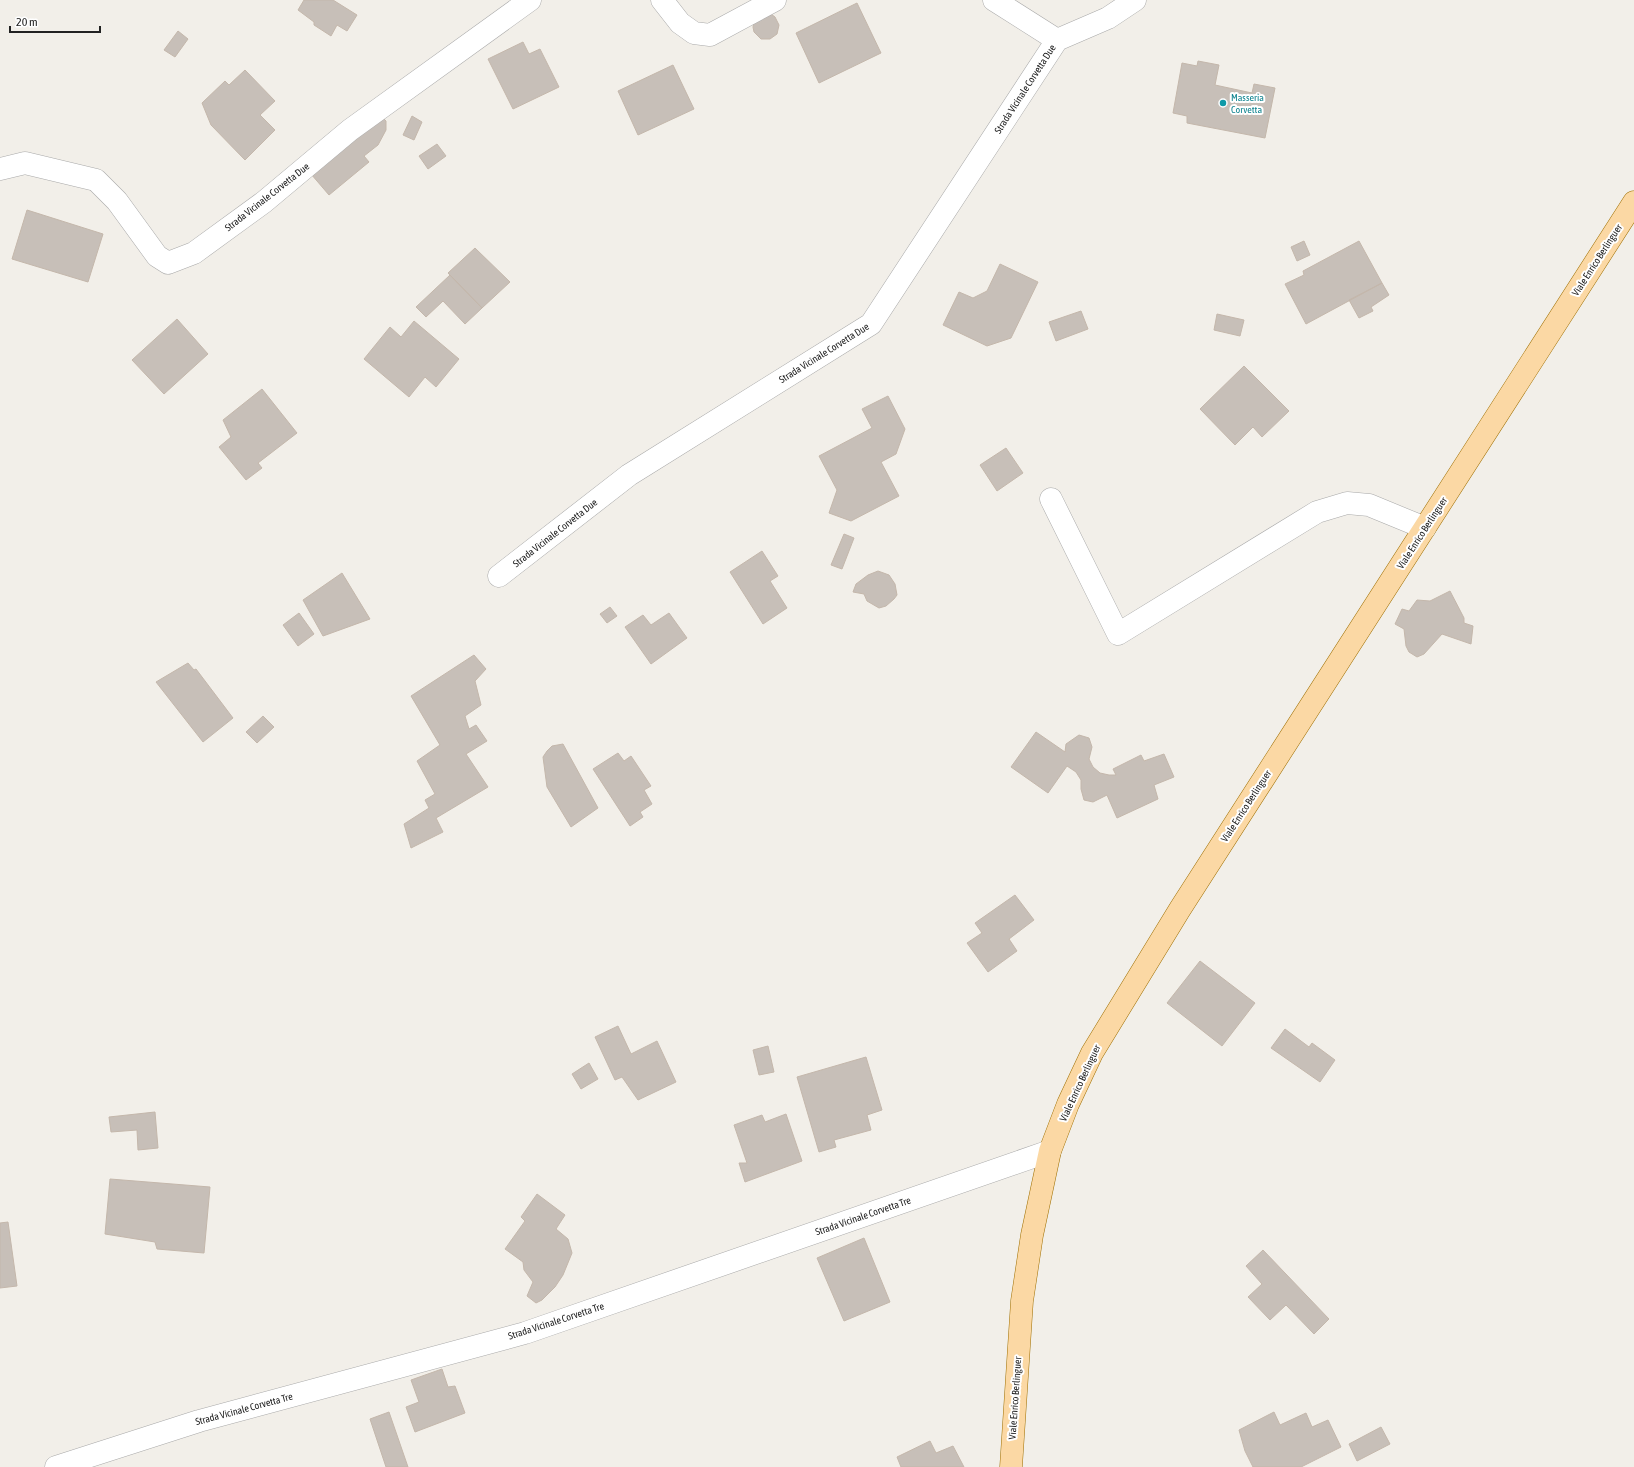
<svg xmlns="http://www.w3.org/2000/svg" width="1634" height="1467" viewBox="0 0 1634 1467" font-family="'Asap Condensed',sans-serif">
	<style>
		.building { fill: #c7bfb8; stroke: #c4b7ab }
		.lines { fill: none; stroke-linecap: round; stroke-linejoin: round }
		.minor-casing { stroke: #a9a9a9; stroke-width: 23 }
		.major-casing { stroke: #9f6f01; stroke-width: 23 }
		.minor { stroke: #fff; stroke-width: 22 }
		.major { stroke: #fbd8a4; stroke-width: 22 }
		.culture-dot { fill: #0f9aa8; stroke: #fff; stroke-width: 1.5 }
		.labels { text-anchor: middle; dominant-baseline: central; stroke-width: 4; stroke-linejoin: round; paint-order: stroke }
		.street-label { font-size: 10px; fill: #222; stroke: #fff }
		.culture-label { font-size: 10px; fill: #0d838f; stroke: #fff; text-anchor: start }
	</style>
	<rect width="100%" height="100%" fill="#f2efe9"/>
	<path class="building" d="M304,0H333L357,15L347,31L337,25L331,36L314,25V22L298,10Z
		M857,3L881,53L819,83L796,33Z
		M771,14L775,17L779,25L777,34L770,39H761L754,32L753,27L754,22Z
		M178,31L188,39L175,57L164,50Z
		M523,42L529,54L540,49L559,87L513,109L488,59Z
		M1198,61L1219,65L1215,85L1252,93L1254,84L1275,88L1265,138L1187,123V116L1173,113L1182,63L1197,66Z
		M673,65L694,109L638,135L618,91Z
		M245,70L275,101L260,115L275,130L245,160L211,125L202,103L225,81L229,85Z
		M381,116L386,121V130L378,145L364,156L369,162L329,195L311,174Z
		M412,116L422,122L414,140L403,135Z
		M437,144L446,156L428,169L419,156Z
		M27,210L103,234L88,282L12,259Z
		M1304,241L1310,255L1297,261L1291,247Z
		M1359,241L1382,283L1306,324L1285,284L1304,275L1303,271Z
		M475,248L510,282L482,308L448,273Z
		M1000,264L1038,282L1011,338L987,346L943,325L959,292L973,298L987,291Z
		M450,275L482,308L465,324L443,301L426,317L416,307Z
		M1382,283L1389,295L1371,307L1373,311L1359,318L1349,300Z
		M1081,311L1088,329L1056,341L1049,322Z
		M1217,314L1244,320L1240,336L1214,330Z
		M177,319L208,354L164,394L132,360Z
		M414,321L459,359L436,387L425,377L409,397L364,359L390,327L401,337Z
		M1244,366L1289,411L1262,437L1253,427L1235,445L1200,409Z
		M262,389L297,433L258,463L262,468L246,480L219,447L231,437L223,420Z
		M888,396L905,429L896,454L881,462L899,496L851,521L829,513L837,490L819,456L872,428L862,409Z
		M1006,448L1023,473L997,491L980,465Z
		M844,534L854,538L842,569L831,565Z
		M762,551L778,576L770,581L787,608L763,624L730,572Z
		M878,571L889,575L895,584L897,595L894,599L886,606L879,608L867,601L864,594L853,592L856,584L868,575Z
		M342,573L370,619L323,636L303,600Z
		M1450,591L1464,618V623L1473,626L1471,644L1442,634L1424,654L1417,657L1409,652L1406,646L1404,629L1395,624L1402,609L1409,611L1417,600L1430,601Z
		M610,607L617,616L607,623L600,614Z
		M299,613L314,634L298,646L283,625Z
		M669,613L687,638L651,664L625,627L643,615L651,625Z
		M474,655L486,669L475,681L481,705L465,716L469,729L476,725L487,741L466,754L488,787L436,818L443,832L411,848L404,824L429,808L425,800L435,794L417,761L440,745L411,696Z
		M188,663L194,670L196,669L233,718L203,742L156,682Z
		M263,716L274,727L257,743L246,732Z
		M1036,732L1065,752L1066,744L1079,735L1089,738L1092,747L1089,759L1093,767L1100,773L1109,775H1116L1113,769L1141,755L1144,761L1164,754L1174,777L1154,785L1158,799L1117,818L1107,795L1093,802L1084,800L1081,789V780L1076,772L1067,766L1048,793L1011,767Z
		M563,744L598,808L571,827L547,787L543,757L547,751L552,746Z
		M618,753L624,761L631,756L651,786L644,790L652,804L640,812L643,817L630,826L593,769Z
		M1015,895L1034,920L1009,939L1017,951L988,972L967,943L982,933L975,923Z
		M1200,961L1255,1003L1222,1046L1167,1003Z
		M618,1026L631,1054L657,1041L676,1082L638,1100L622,1077L615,1080L595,1037Z
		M1285,1029L1309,1047L1312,1043L1335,1060L1320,1082L1271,1048Z
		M768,1046L774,1072L759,1075L753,1050Z
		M866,1057L882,1110L867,1115L871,1130L834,1140L836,1147L819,1152L797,1077Z
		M589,1063L598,1079L581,1089L572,1074Z
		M155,1112L158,1148L138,1150L137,1130L111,1132L109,1117Z
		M786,1114L802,1161L745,1182L739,1163H747L734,1125L762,1115L765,1122Z
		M110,1179L210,1187L204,1253L157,1249L155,1242L105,1234Z
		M537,1194L565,1215L556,1229L568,1239L572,1253L563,1275L555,1287L542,1300L536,1303L527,1296L533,1282L524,1270L523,1262L505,1249L525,1221L521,1217Z
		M8,1222L17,1286L0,1288V1223Z
		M864,1238L890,1302L844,1321L817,1258Z
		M1263,1250L1329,1319L1314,1334L1286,1305L1270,1320L1248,1297L1262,1284L1246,1266Z
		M442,1369L448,1387L455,1386L465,1413L415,1432L406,1407L419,1402L411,1380Z
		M389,1412L408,1467H386L370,1419Z
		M1274,1412L1280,1425L1306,1413L1312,1427L1328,1420L1341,1447L1301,1467H1253L1245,1451L1239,1430Z
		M1381,1427L1390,1444L1357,1461L1349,1444Z
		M930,1441L936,1453L953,1446L964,1467H901L897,1457Z"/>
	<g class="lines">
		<defs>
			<path id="minor" d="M662,0L680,23L694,33L710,35L775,0
				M994,0L1057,40L1108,18L1135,0
				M0,169L25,163L96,180L117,201L157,256L168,263L194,253L264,202L350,130L530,0
				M1051,499L1118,634L1317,512L1347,503L1369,505L1425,528
				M499,576L629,475L871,324L1057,40
				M56,1467L199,1421L525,1333L1050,1151"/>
			<path id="major" d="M1011,1467L1022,1301L1032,1235L1050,1151L1068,1104L1092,1053L1180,909L1634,202"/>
		</defs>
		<use href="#minor" class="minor-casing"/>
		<use href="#major" class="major-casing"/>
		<use href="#minor" class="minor"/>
		<use href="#major" class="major"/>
	</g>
	<circle class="culture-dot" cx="1223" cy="103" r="4"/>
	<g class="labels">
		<g class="street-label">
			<text transform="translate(1025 89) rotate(-57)">Strada Vicinale Corvetta Due</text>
			<text transform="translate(267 197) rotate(-38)">Strada Vicinale Corvetta Due</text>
			<text transform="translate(1597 260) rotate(-57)">Viale Enrico Berlinguer</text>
			<text transform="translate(824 353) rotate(-32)">Strada Vicinale Corvetta Due</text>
			<text transform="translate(555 533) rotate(-38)">Strada Vicinale Corvetta Due</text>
			<text transform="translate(1422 533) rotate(-57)">Viale Enrico Berlinguer</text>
			<text transform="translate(1246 806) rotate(-57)">Viale Enrico Berlinguer</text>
			<text transform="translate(1080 1083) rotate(-65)">Viale Enrico Berlinguer</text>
			<text transform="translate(863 1216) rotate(-19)">Strada Vicinale Corvetta Tre</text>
			<text transform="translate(556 1321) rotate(-18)">Strada Vicinale Corvetta Tre</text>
			<text transform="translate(1015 1398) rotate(-86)">Viale Enrico Berlinguer</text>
			<text transform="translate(244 1409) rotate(-15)">Strada Vicinale Corvetta Tre</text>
		</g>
		<g class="culture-label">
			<text x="1231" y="97">Masseria<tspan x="1231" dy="12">Corvetta</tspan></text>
		</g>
	</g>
	<path d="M10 26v6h90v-6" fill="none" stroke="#222222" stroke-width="2"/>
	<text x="16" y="26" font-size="12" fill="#222222" stroke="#ffffff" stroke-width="3" paint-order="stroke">20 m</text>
</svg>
